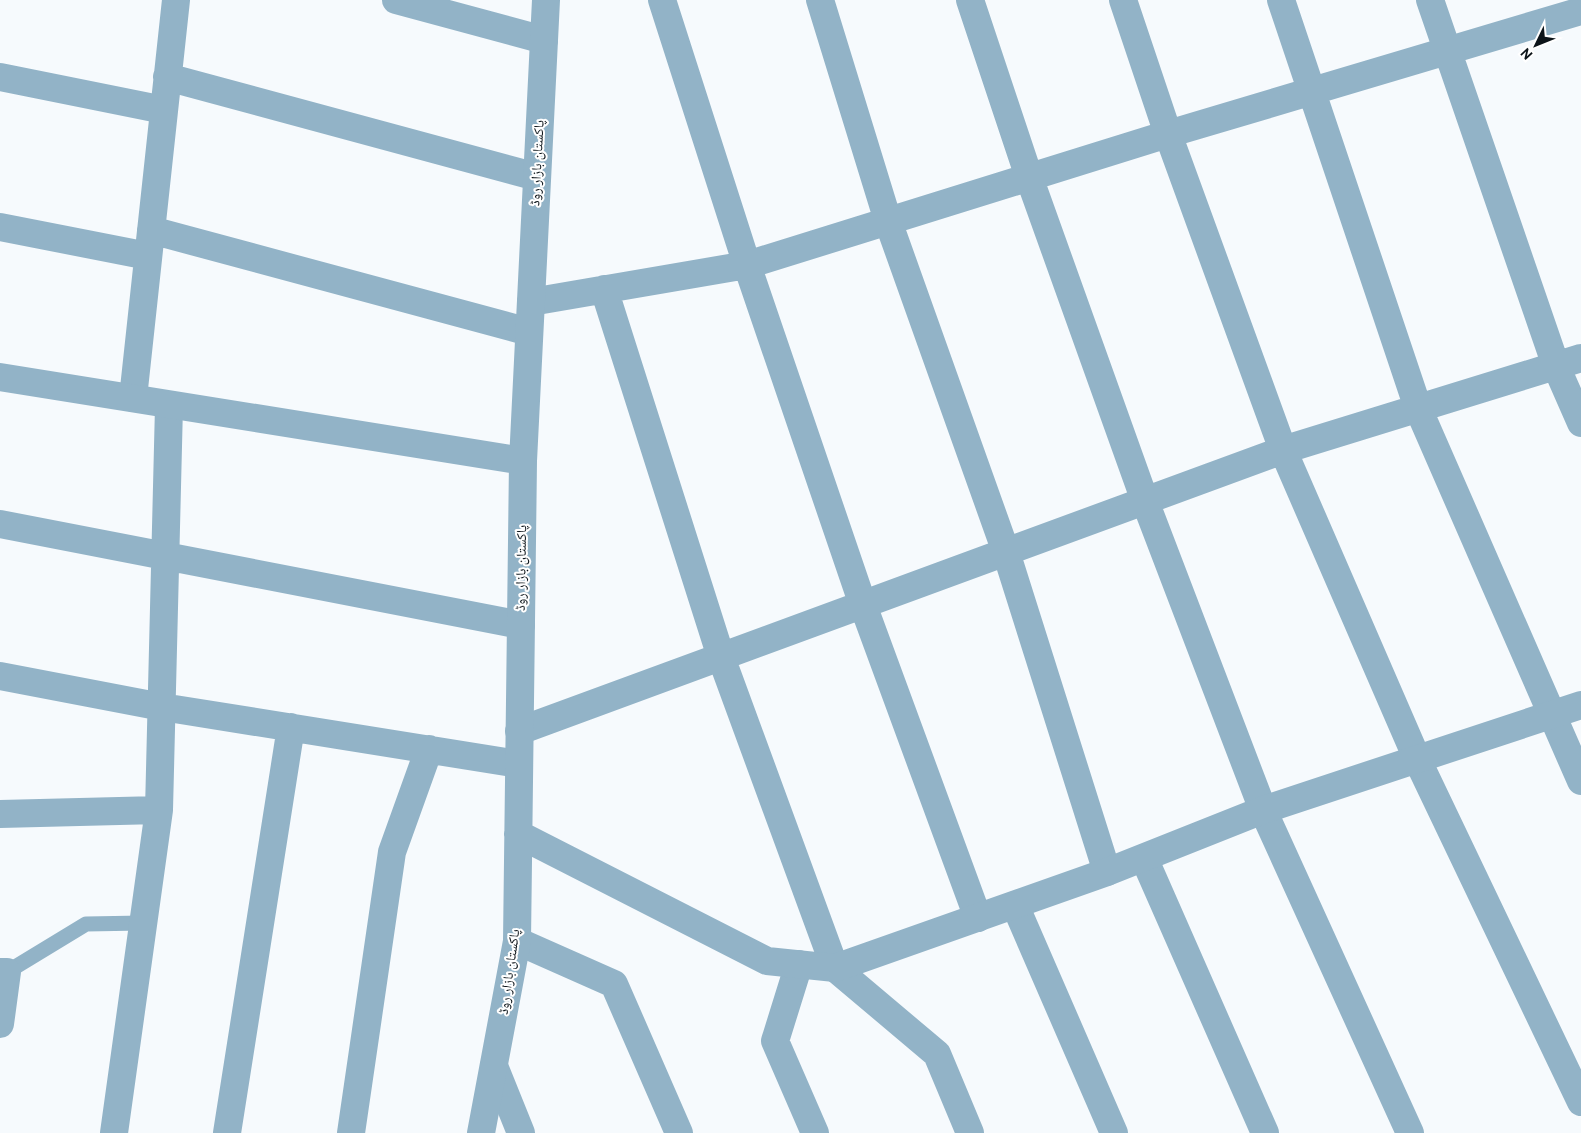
<svg xmlns="http://www.w3.org/2000/svg" width="1581" height="1133" viewBox="0 0 1581 1133" font-family="Overpass,'Noto Naskh Arabic',sans-serif">
	<style>
		.lines { fill: none; stroke-linecap: round; stroke-linejoin: round }
		.service { stroke: #92b3c7; stroke-width: 15 }
		.minor { stroke: #92b3c7; stroke-width: 28 }
		.tertiary { stroke: #92b3c7; stroke-width: 28 }
		.labels { text-anchor: middle; dominant-baseline: central; stroke-width: 4; stroke-linejoin: round; paint-order: stroke }
		.street-label { font-size: 14px; fill: #0c1419; stroke: #fff }
	</style>
	<rect width="100%" height="100%" fill="#f6fafd"/>
	<g class="lines">
		<path class="service" d="M7,972L86,924L143,923"/>
		<path class="minor" d="M396,0L544,40
			M662,0L747,265L863,605L978,918
			M820,0L888,221L1006,552L1107,872
			M970,0L1029,177L1145,501L1263,810L1410,1133
			M1123,0L1168,134L1283,450L1418,761L1581,1102
			M1281,0L1418,408L1581,781
			M1430,0L1556,366L1581,423
			M0,77L164,110
			M167,77L537,177
			M0,227L148,256
			M151,230L529,332
			M604,289L721,657L835,968L937,1054L970,1133
			M531,302L747,265L1168,134L1581,11
			M133,398L176,0
			M0,524L521,625
			M0,676L162,707L519,764
			M519,731L1283,450L1581,358
			M0,814L159,810
			M1144,858L1265,1133
			M1015,905L1114,1133
			M517,941L614,984L679,1133
			M799,964L775,1041L815,1133
			M0,972H7L0,1024
			M494,1066L521,1133
			M114,1133L159,810L169,406
			M227,1133L291,727
			M351,1133L392,852L429,749"/>
		<path class="tertiary" d="M0,377L523,461
			M518,834L767,961L835,968L1107,872L1263,810L1581,705
			M481,1133L517,941L523,461L546,0"/>
	</g>
	<g class="labels">
		<g class="street-label">
			<text transform="translate(538 163) rotate(-87)">پاکستان بازار روڈ</text>
			<text transform="translate(522 568) rotate(-89)">پاکستان بازار روڈ</text>
			<text transform="translate(510 972) rotate(-82)">پاکستان بازار روڈ</text>
		</g>
	</g>
	<g transform="translate(1536 45) rotate(227)" stroke="#ffffff" stroke-width="4" paint-order="stroke">
	<path d="M0-4L9 19L0 12L-9 19Z" fill="#0c1419"/>
	<text y="-8" font-size="14" font-weight="bold" text-anchor="middle" fill="#0c1419">N</text>
	</g>
</svg>
